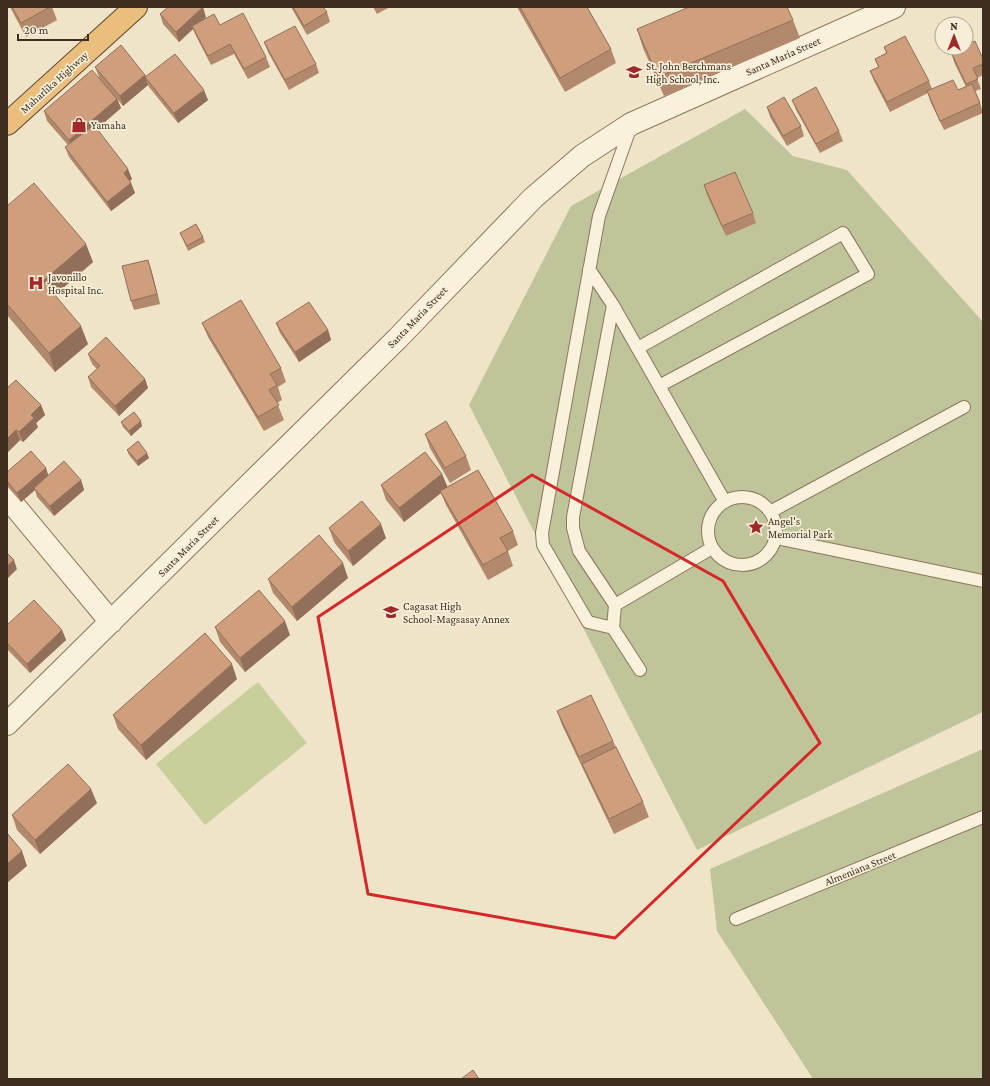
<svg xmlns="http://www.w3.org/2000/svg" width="990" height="1086" viewBox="0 0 990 1086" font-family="'Crimson Pro',serif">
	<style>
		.green { fill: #c9cf9b }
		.cemetery { fill: #bfc49a }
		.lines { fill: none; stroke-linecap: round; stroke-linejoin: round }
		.service-casing { stroke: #8d765c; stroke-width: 14 }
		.minor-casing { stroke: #8d765c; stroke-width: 24 }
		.trunk-casing { stroke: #5b4430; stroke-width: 24 }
		.service { stroke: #faf1dc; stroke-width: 12 }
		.minor { stroke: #faf1dc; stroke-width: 22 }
		.trunk { stroke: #eabe7c; stroke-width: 22 }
		.wall { fill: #b2896c }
		.shaded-wall { fill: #916f58 }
		.building { fill: #cf9f7d; stroke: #916f58 }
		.marked { fill: none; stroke: #d62828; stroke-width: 3; stroke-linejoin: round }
		.labels { text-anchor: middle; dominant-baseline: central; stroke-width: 3.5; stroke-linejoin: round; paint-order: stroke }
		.street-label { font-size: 11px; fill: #3d2e20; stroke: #f7eed8 }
		.poi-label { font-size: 11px; fill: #3d2e20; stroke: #f7eed8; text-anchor: start }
	</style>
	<rect width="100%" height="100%" fill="#f0e4c8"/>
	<path class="green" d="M258,682L307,743L205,825L156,764Z"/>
	<path class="cemetery" d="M745,109L793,156L847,170L983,322V712L697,850L469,405L571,206Z
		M983,749V1079H813L717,931L710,869Z"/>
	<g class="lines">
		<defs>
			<path id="service" d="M589,269L613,305L725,502
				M613,305L573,517V528L579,551L615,605L613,628L588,622L543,545L542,533L599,216L631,126
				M638,348L843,233L868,274L659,386
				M708 531a34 34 0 1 1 68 0a34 34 0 1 1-68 0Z
				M770,512L964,407
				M776,538L983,581
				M615,605L712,548
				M613,628L640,670
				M736,919L983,817"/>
			<path id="minor" d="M7,497L111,622
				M7,724L398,338L533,198L582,156L631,124L894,7"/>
			<path id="trunk" d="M7,124L136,7"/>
		</defs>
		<use href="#service" class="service-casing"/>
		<use href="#minor" class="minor-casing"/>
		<use href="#trunk" class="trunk-casing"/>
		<use href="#service" class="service"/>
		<use href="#minor" class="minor"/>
		<use href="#trunk" class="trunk"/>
	</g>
	<path class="wall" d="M10,7H52L57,20L26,37Z
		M291,7H323L327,12L330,22L307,35Z
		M373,7H390L377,14Z
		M517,7H587L611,49L616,63L565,92Z
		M160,14L206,17L202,21L220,25L266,57L270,67L248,79L234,54L211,65L196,36L193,29L179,42L163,24Z
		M793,20L800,38L664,96L643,48L637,29Z
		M264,42L316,64L319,73L289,90L268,52Z
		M884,47L929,81L932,89L958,90L966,87L954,62L951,52L983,59V75L977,78L981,89L975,91L980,103L983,113L944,130L930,101L928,93L890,112L874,81L870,71L878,67L875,59L886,53Z
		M95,67L145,75L146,76L208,100L178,123L149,87L148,85L123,106L117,99L121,108L97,129L132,179L130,181L135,193L111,211L69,157L65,147L68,145L47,121L44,111L99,77Z
		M792,100L839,131L843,141L820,153L796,110Z
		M767,107L801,126L804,136L787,146L770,117Z
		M704,185L753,213L756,223L726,236L707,195Z
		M7,206L93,262L55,295L88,344L55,372L7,315Z
		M180,233L203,237L205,242L188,251Z
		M151,269L160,304L134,310L131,301Z
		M202,323L281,368L286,382L278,387L282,400L277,403L284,420L264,431L208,337Z
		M276,323L328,330L331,340L299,362L280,333Z
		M88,354L145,379L148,388L119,416L91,387L88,377L97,369L92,364Z
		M7,388L41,405L45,415L36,423L38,427L23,442L20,440L8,452L7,451Z
		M121,422L142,426L131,436L123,427Z
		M425,434L466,456L471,470L450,483L430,448Z
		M127,450L149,458L138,466L129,455Z
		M46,468L48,475L81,480L84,490L54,516L37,497L35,490L21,502L7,486V472Z
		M442,474L447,487L513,531L518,545L508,551L513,566L488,580L446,505L441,493L404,522L386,500L381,485Z
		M329,528L386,538L353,566L334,542Z
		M348,578L297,621L273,593L268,579Z
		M7,625L62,630L66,640L30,673L7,649Z
		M215,627L290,635L245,672L220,642Z
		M237,679L146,760L118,729L113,715Z
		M557,711L613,741L616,747L643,802L649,817L614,834L562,725Z
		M97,803L40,854L17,830L12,815Z"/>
	<path class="shaded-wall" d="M203,7L206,17L193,29L192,26L193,29L179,42L176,32Z
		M145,75L147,79L145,77L148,85L123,106L120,96Z
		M204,90L208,100L178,123L174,113Z
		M117,99L121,108L72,150L69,140Z
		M128,169L132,179L127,182L124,173Z
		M131,183L135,193L111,211L107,202Z
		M86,244L93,262L49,300L43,281Z
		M148,260L151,269L160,304L157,294Z
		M81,326L88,344L55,372L49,353Z
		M328,330L331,340L299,362L295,352Z
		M145,379L148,388L119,416L115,406Z
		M41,405L45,415L36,423L38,427L23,442L19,432L31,415Z
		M141,421L142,426L131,436L129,431Z
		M16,430L20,440L8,452L7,449V439Z
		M147,453L149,458L138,466L137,461Z
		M46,468L49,478L34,488L35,490L21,502L17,493Z
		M442,474L448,488L440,491L441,493L404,522L399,508Z
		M81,480L84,490L54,516L50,506Z
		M381,524L386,538L353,566L348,551Z
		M14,560L17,569L7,579V566Z
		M343,563L348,578L297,621L292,607Z
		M285,621L290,635L245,672L240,658Z
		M62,630L66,640L30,673L27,664Z
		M232,664L237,679L146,760L141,745Z
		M91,789L97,803L40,854L35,840Z
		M22,851L27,866L7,883V864Z"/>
	<path class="building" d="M12,7H50L21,23Z
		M168,7H203L176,32L160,14Z
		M293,7H323L327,12L304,26Z
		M520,7H587L611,49L560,78Z
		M689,7H787L793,20L658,77L637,29Z
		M243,13L266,57L244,69L230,44L208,56L192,26L214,14L220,25Z
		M295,26L316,64L285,80L264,42Z
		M905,36L929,81L887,102L870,71L879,67L875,59L887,53L884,47Z
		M975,41L983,59V64L973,68L978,79L966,84L951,52L959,48H966V45Z
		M121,45L145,75L120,96L95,67Z
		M175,54L204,90L174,113L145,77Z
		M92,70L117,99L69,140L44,111Z
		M953,80L958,90L972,84L980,103L940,121L927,91Z
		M816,87L839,131L816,144L792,100Z
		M784,97L801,126L783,136L767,107Z
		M94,125L128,169L124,173L131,183L107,202L65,147Z
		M735,172L753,213L722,226L704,185Z
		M34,183L86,244L43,281L81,326L49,353L7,304V206Z
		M196,224L203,237L187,246L180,233Z
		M148,260L157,294L131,301L122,266Z
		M241,300L281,368L270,374L277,385L269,390L279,405L258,417L202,323Z
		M309,302L328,330L295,352L276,323Z
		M106,337L145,379L115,406L88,377L100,366L88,354Z
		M16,380L41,405L31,415L34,418L19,432L16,430L7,439V388Z
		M134,412L141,421L129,431L121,422Z
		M446,421L466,456L445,468L425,434Z
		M138,441L147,453L137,461L127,450Z
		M31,451L46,468L17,493L7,481V472Z
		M425,452L442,474L399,508L381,485Z
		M64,461L81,480L50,506L34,488Z
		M478,470L513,531L500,538L508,551L483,565L440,491Z
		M362,501L381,524L348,551L329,528Z
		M319,535L343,563L292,607L268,579Z
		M7,553L14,560L7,566Z
		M259,590L285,621L240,658L215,627Z
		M34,600L62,630L27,664L7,643V625Z
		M205,633L232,664L141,745L113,715Z
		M591,695L613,741L579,757L557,711Z
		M616,747L643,802L609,819L582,764Z
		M68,764L91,789L35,840L12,815Z
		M7,833L22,851L7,864Z
		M473,1070L479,1079H461Z"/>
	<path class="marked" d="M532,475L723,581L820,743L615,938L368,894L318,617Z"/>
	<defs>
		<symbol id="school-bare" viewBox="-9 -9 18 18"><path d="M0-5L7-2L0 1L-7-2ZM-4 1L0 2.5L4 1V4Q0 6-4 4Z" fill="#9e2a2b" stroke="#f7eed8" stroke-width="2.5" paint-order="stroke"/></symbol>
		<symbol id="shop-bare" viewBox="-9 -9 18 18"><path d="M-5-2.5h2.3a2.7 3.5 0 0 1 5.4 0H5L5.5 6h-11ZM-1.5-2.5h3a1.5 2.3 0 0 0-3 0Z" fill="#9e2a2b" stroke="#f7eed8" stroke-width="2.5" paint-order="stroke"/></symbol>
		<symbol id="hospital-bare" viewBox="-9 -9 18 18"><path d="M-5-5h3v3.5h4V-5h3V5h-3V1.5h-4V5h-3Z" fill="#9e2a2b" stroke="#f7eed8" stroke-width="2.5" paint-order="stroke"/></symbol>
		<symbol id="sight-bare" viewBox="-9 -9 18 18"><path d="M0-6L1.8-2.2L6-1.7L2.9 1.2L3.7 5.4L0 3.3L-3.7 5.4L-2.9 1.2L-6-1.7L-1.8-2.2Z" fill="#9e2a2b" stroke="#f7eed8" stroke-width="2.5" paint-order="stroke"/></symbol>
	</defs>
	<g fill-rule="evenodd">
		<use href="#school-bare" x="623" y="61" width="22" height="22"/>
		<use href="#shop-bare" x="68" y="114" width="22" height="22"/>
		<use href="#hospital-bare" x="25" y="272" width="22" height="22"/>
		<use href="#sight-bare" x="745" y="516" width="22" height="22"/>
		<use href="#school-bare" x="380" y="601" width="22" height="22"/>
	</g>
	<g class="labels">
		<g class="street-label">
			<text transform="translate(783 56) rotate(-24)">Santa Maria Street</text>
			<text transform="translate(54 82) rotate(-42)">Maharlika Highway</text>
			<text transform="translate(417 317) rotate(-46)">Santa Maria Street</text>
			<text transform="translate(188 546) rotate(-45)">Santa Maria Street</text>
			<text transform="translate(860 868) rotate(-22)">Almeniana Street</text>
		</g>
		<g class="poi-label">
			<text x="646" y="66">St. John Berchmans<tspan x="646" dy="13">High School, Inc.</tspan></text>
			<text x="91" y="125">Yamaha</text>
			<text x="48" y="277">Javonillo<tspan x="48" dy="13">Hospital Inc.</tspan></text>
			<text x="768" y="521">Angel's<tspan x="768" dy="13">Memorial Park</tspan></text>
			<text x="403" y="606">Cagasat High<tspan x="403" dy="13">School-Magsasay Annex</tspan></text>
		</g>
	</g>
	<rect width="990" height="1086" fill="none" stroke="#3d2e20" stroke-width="16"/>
	<g transform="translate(954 36)"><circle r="19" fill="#f7eed8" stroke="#ada18e"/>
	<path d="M0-3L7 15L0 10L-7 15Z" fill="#9e2a2b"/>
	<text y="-6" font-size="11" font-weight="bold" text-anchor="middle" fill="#3d2e20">N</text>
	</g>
	<path d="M18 34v6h70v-6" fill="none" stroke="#3d2e20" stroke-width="2"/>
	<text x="24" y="34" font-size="12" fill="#3d2e20" stroke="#f7eed8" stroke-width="3" paint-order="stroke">20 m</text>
</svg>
